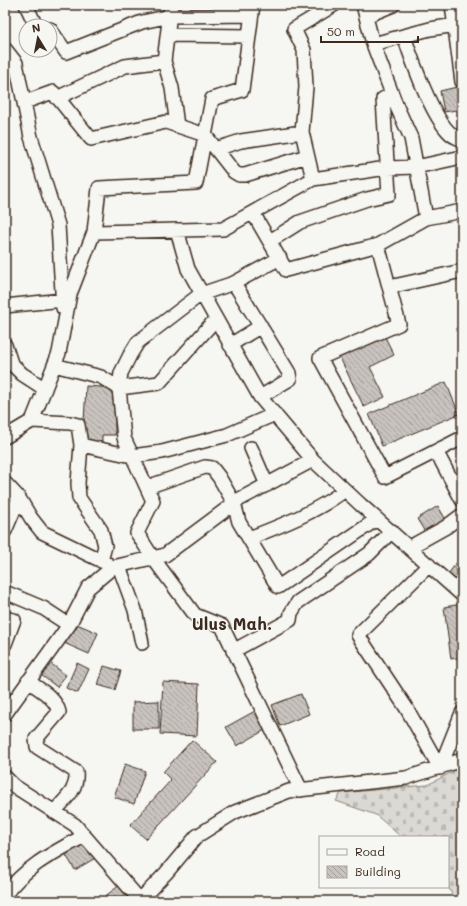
<svg xmlns="http://www.w3.org/2000/svg" width="467" height="906" viewBox="0 0 467 906" font-family="Mali,sans-serif">
	<style>
		.cemetery { fill: url(#cemetery-stones); stroke: #8a8278 }
		.building { fill: url(#building-back-hatch); stroke: #3b2a1e }
		.lines { fill: none; stroke-linecap: round; stroke-linejoin: round }
		.minor-casing { stroke: #3b2a1e; stroke-width: 16 }
		.minor { stroke: #f6f6f2; stroke-width: 13 }
		.labels { text-anchor: middle; dominant-baseline: central; stroke-width: 3; stroke-linejoin: round; paint-order: stroke }
		.district-label { font-size: 17px; font-weight: bold; fill: #3b2a1e; stroke: #f6f6f2 }
	</style>
	<defs>
		<pattern id="cemetery-stones" width="16" height="16" patternUnits="userSpaceOnUse"><rect width="16" height="16" fill="#dad9d3"/><path d="M2 7V4a2 2 0 0 1 4 0v3zM10 15v-3a2 2 0 0 1 4 0v3z" fill="#bcbab5"/></pattern>
		<pattern id="building-back-hatch" width="6" height="6" patternUnits="userSpaceOnUse"><rect width="6" height="6" fill="#c8c3be"/><path d="M-1 5l2 2M0 0l6 6M5-1l2 2" fill="none" stroke="#a49f9a"/></pattern>
	</defs>
	<rect width="100%" height="100%" fill="#f6f6f2"/>
	<filter id="ink" filterUnits="userSpaceOnUse"><feTurbulence type="fractalNoise" baseFrequency=".025" numOctaves="2"/><feDisplacementMap in="SourceGraphic" scale="8" xChannelSelector="R" yChannelSelector="G"/><feConvolveMatrix kernelMatrix="1 2 1 2 8 2 1 2 1" color-interpolation-filters="sRGB"/></filter>
	<g filter="url(#ink)">
		<path class="cemetery" d="M462,767V901H455L448,886V837H401L376,815L336,801L341,793L427,785Z"/>
		<path class="building" d="M461,86L462,109L444,112L440,91Z
			M384,335L394,355L370,367L385,397L364,407L339,356Z
			M446,382L459,414L382,446L369,414Z
			M86,386L115,388V435H102V444L83,440Z
			M438,506L446,520L425,532L417,519Z
			M458,561L462,564V584L448,574Z
			M462,604V657L451,659L444,607Z
			M72,622L98,633L89,654L64,643Z
			M50,663L66,675L57,687L41,675Z
			M77,663L89,669L78,693L66,688Z
			M104,666L121,671L115,690L98,685Z
			M163,682L199,684L197,736L160,734Z
			M301,694L309,714L280,726L272,705Z
			M159,701V729H133V702Z
			M255,711L265,730L237,746L226,727Z
			M192,740L217,762L146,839L130,825L171,780L163,772Z
			M125,764L145,771L134,804L114,797Z
			M85,838L97,857L75,870L63,850Z
			M121,884L128,893L118,901H99Z"/>
		<g class="lines">
			<defs>
				<path id="minor" d="M26,5L36,26
					M171,5L164,61L172,88L177,126
					M363,5L373,44L397,107L411,138L426,218
					M452,5L462,82
					M366,16L393,5
					M50,29L66,52L142,22L171,16L252,15
					M168,35L249,36
					M404,36C412,60 433,119 451,134C454,137 459,138 462,140
					M373,44L430,29L462,24
					M5,49L16,63L31,137L58,225L63,308
					M57,98L125,66L164,61
					M25,102L53,92L91,139L166,122L205,135L234,172L239,175H245L307,156
					M216,149L241,141L302,132
					M313,179L302,132L306,87L304,50L294,29L334,5
					M253,213L286,270L378,245L426,218L462,211
					M177,230L188,269L260,397L313,460L361,505L462,595
					M94,232L223,229L313,179L387,168L416,167L462,157
					M270,241L300,222L367,199L389,194L383,99L392,94
					M378,245L399,324L320,358L385,477L462,438
					M280,258L234,283L201,294L138,342L130,355L121,373L119,388L124,438L153,501L137,533L153,558L195,615L222,626L301,790
					M234,283L289,373L290,379L260,397
					M389,287L462,271
					M5,306L63,300
					M5,345L11,363L22,374L45,389
					M230,345L261,326
					M54,365L101,377L119,388L159,383L215,320
					M32,421L70,423L78,425L81,445L78,483L79,498L101,530L105,546L101,561
					M5,437L32,421L59,353L70,294L94,232L99,188L196,183L212,99L242,90L253,5
					M81,445L132,456L162,452L227,435L275,414
					M251,448L267,485
					M436,451L462,500
					M5,483L19,498L31,518L42,532L108,564
					M147,487L205,467L212,468L219,477L234,503L239,522L278,587L377,519
					M5,531L19,498
					M249,538C283,525 316,512 345,490
					M410,547L446,527L462,515
					M429,565L358,635L407,709L440,768
					M119,566L135,610L142,643
					M5,592L43,608L69,625
					M5,618L14,620L5,644
					M233,651L290,620L291,613L298,602L369,554L392,531
					M28,681C40,690 55,697 59,712L36,739L37,747L76,772C78,790 65,799 54,812
					M5,714L69,625L88,588L113,567L165,555L240,499L313,460
					M440,768L462,713
					M5,777L14,786L75,825L139,899
					M5,895C24,867 55,852 84,836
					M139,901L166,873L197,836L235,812L289,791L406,778L462,760"/>
			</defs>
			<use href="#minor" class="minor-casing"/>
			<use href="#minor" class="minor"/>
		</g>
	</g>
	<g class="labels">
		<g class="district-label">
			<text x="232" y="623">Ulus Mah.</text>
		</g>
	</g>
	<rect width="467" height="906" fill="none" stroke="#f6f6f2" stroke-width="20"/>
	<rect x="10" y="10" width="447" height="886" fill="none" stroke="#3b2a1e" stroke-width="1.5" filter="url(#ink)"/>
	<rect x="319" y="836" width="130" height="52" fill="#f6f6f2" stroke="#aba49d"/>
	<rect x="327" y="849" width="20" height="6" fill="#f6f6f2" stroke="#aba49d"/>
	<text x="355" y="856" font-size="12" fill="#3b2a1e">Road</text>
	<rect x="327" y="866" width="20" height="12" fill="url(#building-back-hatch)" stroke="#aba49d"/>
	<text x="355" y="876" font-size="12" fill="#3b2a1e">Building</text>
	<g transform="translate(38 38) rotate(350)"><circle r="19" fill="#f6f6f2" stroke="#aba49d"/>
	<path d="M0-3L7 15L0 10L-7 15Z" fill="#3b2a1e"/>
	<text y="-6" font-size="11" font-weight="bold" text-anchor="middle" fill="#3b2a1e">N</text>
	</g>
	<path d="M321 36v6h97v-6" fill="none" stroke="#3b2a1e" stroke-width="2"/>
	<text x="327" y="36" font-size="12" fill="#3b2a1e" stroke="#f6f6f2" stroke-width="3" paint-order="stroke">50 m</text>
</svg>
